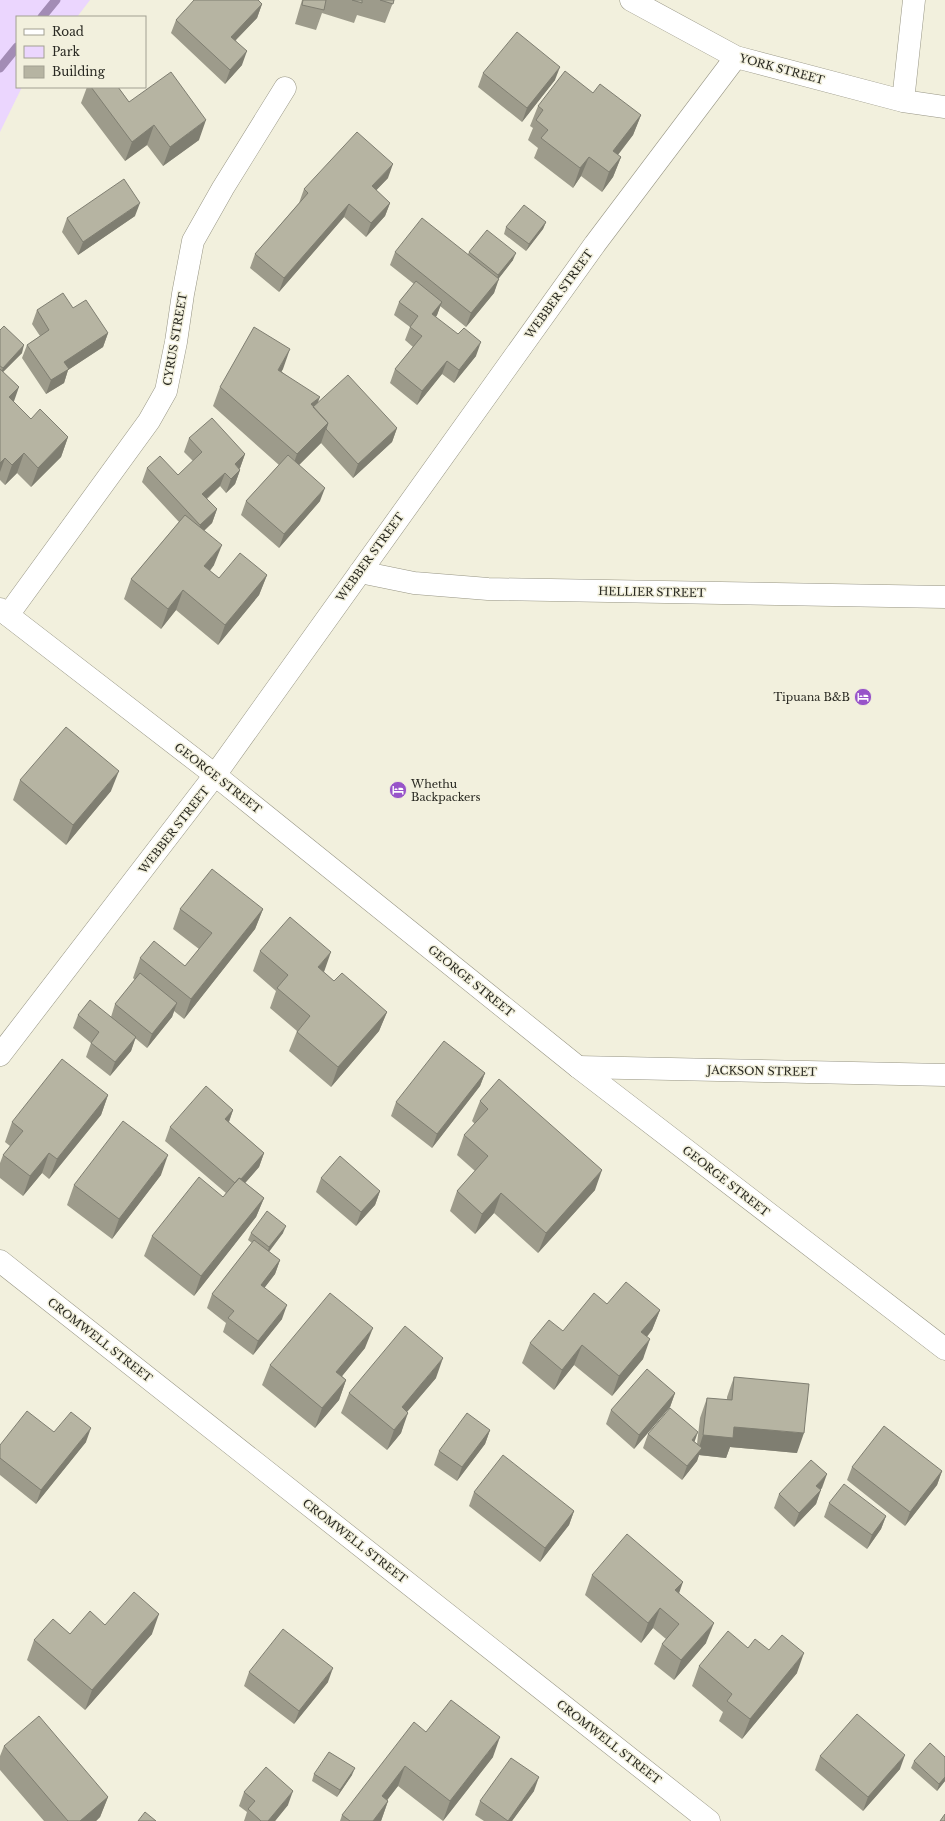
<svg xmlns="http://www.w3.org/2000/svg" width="945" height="1821" viewBox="0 0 945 1821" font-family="'Libre Baskerville',serif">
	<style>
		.green { fill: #ebd6fe }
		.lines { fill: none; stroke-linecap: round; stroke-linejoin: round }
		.stream { stroke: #a38cb5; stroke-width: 9 }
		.minor-casing { stroke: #979584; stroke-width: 23 }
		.major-casing { stroke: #979584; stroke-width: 23 }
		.minor { stroke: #fff; stroke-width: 22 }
		.major { stroke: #fff; stroke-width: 22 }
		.wall { fill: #9d9b8b }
		.shaded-wall { fill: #7f7e71 }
		.building { fill: #b6b4a2; stroke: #7f7e71 }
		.labels { text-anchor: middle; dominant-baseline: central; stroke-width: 3; stroke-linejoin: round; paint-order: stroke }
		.street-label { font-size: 11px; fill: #292922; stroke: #f2f0dd }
		.poi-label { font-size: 11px; fill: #292922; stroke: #f2f0dd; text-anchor: end }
	</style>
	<rect width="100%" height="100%" fill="#f2f0dd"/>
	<path class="green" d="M0,0H90L77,17H17V87H22L0,132Z"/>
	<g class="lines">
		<path class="stream" d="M42,17L56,0
			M0,68L17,47"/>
		<defs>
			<path id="minor" d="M631,0L736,57L903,101L945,107
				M903,101L914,0
				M360,572L414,583L488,589L945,597
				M8,615L149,421L166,391L176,342L183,294L193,241L223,188L285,88
				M0,1055L215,775L595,244L736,57
				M578,1067L945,1075
				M0,1261L709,1821"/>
			<path id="major" d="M0,609L215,775L578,1067L945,1349"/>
		</defs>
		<use href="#minor" class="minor-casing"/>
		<use href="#major" class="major-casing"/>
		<use href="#minor" class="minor"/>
		<use href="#major" class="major"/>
	</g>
	<path class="wall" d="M302,0H394L385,23L357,15L354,23L322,13L316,30L295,24Z
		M262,4L257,18L236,40L242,65L225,84L171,33L176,20Z
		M483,73L555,80L522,122L478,87Z
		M87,87H118L129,102L199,140L163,166L147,145L125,161L81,103Z
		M538,106L641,115L633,135L618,155L621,157L613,177L602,192L581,176L573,188L534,158L538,148L528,140L533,128L530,126Z
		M388,178L376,190L390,203L385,216L366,237L344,217L279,292L250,268L255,254L299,203L304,189Z
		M135,216L78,255L62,232L67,218Z
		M546,222L543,229L526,251L504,234L506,227Z
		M395,252L468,254L469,252L513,260L498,279L494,293L466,327L440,306L437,315L436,317L476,356L454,383L442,374L417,405L390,383L395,369L413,347L405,340L410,327L394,315L399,302L414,284L390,265Z
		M73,308L108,333L103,347L68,370L64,383L46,394L22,358L27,345L40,336L32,324L37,310Z
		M0,330L22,353L3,372L14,402L31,419L68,437L61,457L31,487L17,473L5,485L0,480Z
		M283,369L281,371L318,402L397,428L392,442L353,478L321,443L299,465L320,501L279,548L241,515L246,501L279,465L213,406L220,387Z
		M189,438L245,454L240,468L239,469L240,470L235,484L226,493L220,486L207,499L217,509L212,523L204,531L214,565L210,571L219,578L267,575L259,595L218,645L176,610L161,629L124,599L131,579L179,522L142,482L147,468L178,475L193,461L184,452Z
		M20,780L111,791L66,845L13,800Z
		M180,909H263L255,929L184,1019L174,1011L172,1017L147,1048L135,1038L131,1051L110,1076L86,1057L91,1043L73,1028L78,1015L111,1017L115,1004L135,980L133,978L140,958L185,966L199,949L173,929Z
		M260,951L323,972L334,981L387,1012L379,1031L331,1087L289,1051L297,1031L270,1008L276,991L253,971Z
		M485,1073L480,1086L432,1148L391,1116L396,1102Z
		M108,1095L101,1115L49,1179L42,1173L23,1196L0,1178V1163L3,1155L10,1146L5,1142L12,1122Z
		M480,1101L595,1190L538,1253L494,1213L475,1234L450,1211L457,1191L475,1171L457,1155L464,1135L475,1124L472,1121Z
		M233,1110L229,1122L264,1153L259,1167L245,1183L264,1198L256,1217L194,1296L144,1256L152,1236L223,1197L226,1193L165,1141L170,1127Z
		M161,1175L112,1239L67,1205L74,1185Z
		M321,1178L380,1191L375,1205L356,1226L316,1192Z
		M251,1233H283L269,1252L280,1260L275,1274L264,1288L282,1319L253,1355L223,1332L226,1323L207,1308L212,1294L252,1243L248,1240Z
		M607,1304L660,1310L652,1330L647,1337L643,1359L612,1396L574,1365L554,1390L522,1363L530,1343L563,1331Z
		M365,1348L342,1376L346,1380L339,1400L315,1428L262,1385L270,1365Z
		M734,1377L797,1453L730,1447L726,1458L699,1455L697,1461L682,1480L643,1448L648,1434L695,1442L697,1444L700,1418L707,1398L727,1400V1397Z
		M436,1378L407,1412L401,1433L387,1450L341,1413L349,1393Z
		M675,1393L670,1407L634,1449L606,1424L611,1410Z
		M490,1430L485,1444L457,1481L434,1465L439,1451Z
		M54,1432L86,1442L36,1504L0,1475V1445Z
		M852,1467L942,1471L937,1485L905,1526L847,1480Z
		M822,1488L820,1490L816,1504L794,1527L774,1508L779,1494Z
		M474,1492L574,1511L569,1525L540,1562L469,1506Z
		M829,1503L886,1516L881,1529L867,1549L824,1517Z
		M592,1575L679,1593L706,1643L674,1680L654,1664L662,1644L666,1639L653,1628L641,1643L585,1595Z
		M105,1625L152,1634L85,1710L27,1660L34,1640L70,1634Z
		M748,1648L797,1673L742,1739L719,1721L723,1712L692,1686L699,1666Z
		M249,1672L328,1682L294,1724L244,1686Z
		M426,1732L493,1757L443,1821L398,1786L387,1800L388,1801L381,1821H340L342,1815Z
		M4,1746L108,1797L100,1817L96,1821H44L0,1770V1756Z
		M820,1756L900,1769L863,1811L815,1770Z
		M945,1757V1781L937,1791L911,1768L914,1761Z
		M314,1774L352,1775L337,1797L312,1781Z
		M534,1791L512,1821H484L475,1815L480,1801Z
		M244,1792L288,1805L275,1821H244L247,1812L239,1806Z"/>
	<path class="shaded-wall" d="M262,4L257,18L226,50L231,37Z
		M247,51L242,65L225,84L230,70Z
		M560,67L555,80L522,122L527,108Z
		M641,115L633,135L606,170L613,151Z
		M206,120L199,140L163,166L170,147Z
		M154,125L147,145L125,161L132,142Z
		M589,157L581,176L573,188L580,168Z
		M621,157L613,177L602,192L609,172Z
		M393,164L388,178L367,200L372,186Z
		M140,203L135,216L78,255L83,242Z
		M390,203L385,216L366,237L371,223Z
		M349,204L344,217L279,292L284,278Z
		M546,222L543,229L526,251L529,244Z
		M516,253L513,260L496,282L498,275Z
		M499,279L494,293L466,327L471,313Z
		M442,302L437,315L427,328L432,314Z
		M108,333L103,347L68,370L64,383L46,394L51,380L64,362Z
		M481,342L476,356L454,383L459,370Z
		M24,345L22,353L0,375L3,368Z
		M290,349L283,369L271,390L278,370Z
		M447,361L442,374L417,405L422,391Z
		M19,387L12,407L9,397Z
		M320,397L313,415L311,404Z
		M328,423L321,443L290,474L297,454Z
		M397,428L392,442L353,478L358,464Z
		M68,437L61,457L31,487L38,468Z
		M24,453L17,473L5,485L12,465Z
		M245,454L240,468L230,478L235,464Z
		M5,458L0,472V463Z
		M240,470L235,484L226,493L231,479Z
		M225,473L220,486L197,507L202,494Z
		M325,488L320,501L279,548L284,534Z
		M217,509L212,523L195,539L200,525Z
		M222,545L214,565L197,586L204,566Z
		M267,575L259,595L218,645L225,625Z
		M183,590L176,610L161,629L168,609Z
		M119,771L111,791L66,845L73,825Z
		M263,909L255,929L184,1019L191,999Z
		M331,952L324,972L310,987L318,967Z
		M177,1003L172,1017L147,1048L152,1034Z
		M387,1012L379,1031L331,1087L338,1067Z
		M136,1037L131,1051L110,1076L115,1062Z
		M485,1073L480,1086L432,1148L437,1134Z
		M108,1095L101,1115L49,1179L57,1159Z
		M233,1110L228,1124L225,1119Z
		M49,1153L42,1173L23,1196L30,1176Z
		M264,1153L259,1167L232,1198L237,1184Z
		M168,1155L161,1175L112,1239L119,1219Z
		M602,1170L595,1190L538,1253L546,1233Z
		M380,1191L375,1205L356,1226L361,1212Z
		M501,1193L494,1213L475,1234L482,1214Z
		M264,1198L256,1217L194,1296L201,1276Z
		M286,1226L283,1233L267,1254L269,1247Z
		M280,1260L275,1274L256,1299L261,1285Z
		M287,1305L282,1319L253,1355L258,1341Z
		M660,1310L652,1330L634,1352L641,1332Z
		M373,1328L365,1348L329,1392L336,1372Z
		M650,1339L643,1359L612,1396L619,1376Z
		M582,1345L574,1365L554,1390L562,1370Z
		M443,1358L436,1378L394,1427L402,1407Z
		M346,1380L339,1400L315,1428L322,1408Z
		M675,1393L670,1407L634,1449L639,1435Z
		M408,1413L401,1433L387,1450L394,1430Z
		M734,1427L804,1433L797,1453L730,1447L726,1458L699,1455L697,1461L682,1480L687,1466L697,1454L703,1435Z
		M91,1428L86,1442L36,1504L41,1490Z
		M490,1430L485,1444L457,1481L462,1467Z
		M698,1432L693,1446L692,1440Z
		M942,1471L937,1485L905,1526L910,1512Z
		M827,1474L822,1488L811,1499L816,1486Z
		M821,1490L816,1504L794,1527L799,1513Z
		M574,1511L569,1525L540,1562L545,1548Z
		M886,1516L881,1529L867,1549L872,1535Z
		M683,1582L676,1602L675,1590Z
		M660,1608L653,1628L641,1643L648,1623Z
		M159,1614L152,1634L85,1710L92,1690Z
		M714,1623L706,1643L674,1680L681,1660Z
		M804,1653L797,1673L742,1739L750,1719Z
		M333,1668L328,1682L294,1724L299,1711Z
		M500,1737L493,1757L443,1821L450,1801Z
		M905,1755L900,1769L863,1811L868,1797Z
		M405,1766L398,1786L375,1816L382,1796Z
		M355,1768L352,1775L337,1797L340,1790Z
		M539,1777L534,1791L512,1821H508Z
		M945,1777V1781L937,1791L939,1784Z
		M293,1791L288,1805L275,1821H268Z
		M108,1797L100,1817L96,1821H80Z
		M388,1801L381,1821H373Z"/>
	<path class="building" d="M194,0H258L262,4L231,37L247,51L230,70L176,20Z
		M303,0H326L324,10L302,5Z
		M352,0H362V3Z
		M380,0H394L393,4Z
		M517,32L560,67L527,108L483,73Z
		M565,71L593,93L600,84L641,115L613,151L621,157L609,172L589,157L580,168L541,138L548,130L536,120L543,110L538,106Z
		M171,72L206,120L170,147L154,125L132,142L91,87H118L129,102Z
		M357,132L393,164L372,186L390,203L371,223L349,204L284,278L255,254L308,193L304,189Z
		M124,179L140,203L83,242L67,218Z
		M524,205L546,222L529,244L506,227Z
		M422,218L499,279L471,313L395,252Z
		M487,230L516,253L498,275L469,252Z
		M416,281L442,302L432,314L458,334L464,328L481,342L459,370L447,361L422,391L395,369L422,336L410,327L418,316L399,302Z
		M63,293L73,308L86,300L108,333L64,362L69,369L51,380L27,345L49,330L37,310Z
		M4,326L24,345L3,368L0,366V330Z
		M254,327L290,349L278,370L320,397L311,404L328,423L297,454L220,387Z
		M0,369L19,387L9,397L31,419L40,409L68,437L38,468L24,453L12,465L5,458L0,463Z
		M348,375L397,428L358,464L326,429L328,423L313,407Z
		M212,418L245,454L235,464L240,470L231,479L225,473L202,494L217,509L200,525L147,468L160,456L178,475L202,452L189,438Z
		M288,455L325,488L284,534L246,501Z
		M185,515L222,545L204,566L219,578L240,553L267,575L225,625L183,590L168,609L131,579Z
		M66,727L119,771L73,825L20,780Z
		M212,869L263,909L191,999L140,958L154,941L185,966L212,933L180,909Z
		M290,917L331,952L318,967L334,981L342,973L387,1012L338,1067L297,1032L310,1016L277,988L288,975L260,951Z
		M140,973L177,1003L152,1034L115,1004Z
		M90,1000L136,1037L115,1062L91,1043L99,1032L78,1015Z
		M444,1041L485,1073L437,1134L396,1102Z
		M62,1059L108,1095L57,1159L49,1153L30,1176L3,1155L23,1131L12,1122Z
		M499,1079L602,1170L546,1233L501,1193L482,1214L457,1191L488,1156L464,1135L488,1109L480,1101Z
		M206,1086L233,1110L225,1119L264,1153L241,1179L239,1178L235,1183L170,1127Z
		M123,1121L168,1155L119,1219L74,1185Z
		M340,1156L380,1191L361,1212L321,1178Z
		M199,1177L223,1197L239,1178L264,1198L201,1276L152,1236Z
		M267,1211L286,1226L269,1247L251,1233Z
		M254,1240L280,1260L261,1285L287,1305L258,1341L228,1318L234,1311L212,1294Z
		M626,1282L660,1310L641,1332L650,1339L619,1376L582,1345L562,1370L530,1343L549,1320L563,1331L594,1293L607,1304Z
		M330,1293L373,1328L336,1372L346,1380L322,1408L270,1365Z
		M405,1326L443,1358L402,1407L408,1413L394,1430L349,1393Z
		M647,1369L675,1393L639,1435L611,1410Z
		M734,1377L809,1384L804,1433L734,1427L733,1438L703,1435L707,1398L732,1400Z
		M670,1408L698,1432L692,1440L702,1448L687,1466L648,1434Z
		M27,1411L54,1432L71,1412L91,1428L41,1490L0,1458V1445Z
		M467,1413L490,1430L462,1467L439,1451Z
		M884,1426L942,1471L910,1512L852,1467Z
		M503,1455L574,1511L545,1548L474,1492Z
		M811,1460L827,1474L816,1486L821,1490L799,1513L779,1494Z
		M844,1484L886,1516L872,1535L829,1503Z
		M627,1534L683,1582L675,1590L714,1623L681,1660L662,1644L679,1624L660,1608L648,1623L592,1575Z
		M134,1592L159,1614L92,1690L34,1640L53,1619L70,1634L90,1611L105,1625Z
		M283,1629L333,1668L299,1711L249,1672Z
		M728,1631L748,1648L755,1639L769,1650L782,1635L804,1653L750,1719L727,1701L732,1694L699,1666Z
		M451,1700L500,1737L450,1801L405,1766L382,1796L388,1801L373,1821H350L342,1815L414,1722L426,1732Z
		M857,1714L905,1755L868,1797L820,1756Z
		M39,1716L108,1797L80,1821H68L4,1746Z
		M930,1743L945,1757V1777L939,1784L914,1761Z
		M329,1752L355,1768L340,1790L314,1774Z
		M511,1758L539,1777L508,1821L480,1801Z
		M266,1767L293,1791L268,1821H261L248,1809L255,1801L244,1792Z
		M145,1812L156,1821H138Z
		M945,1814V1821H940Z"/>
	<defs>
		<symbol id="hotel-disc" viewBox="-11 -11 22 22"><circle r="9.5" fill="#9854c9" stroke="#f2f0dd"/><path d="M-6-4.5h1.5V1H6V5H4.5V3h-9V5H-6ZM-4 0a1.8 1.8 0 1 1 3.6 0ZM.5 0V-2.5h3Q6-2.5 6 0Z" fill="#fff"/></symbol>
	</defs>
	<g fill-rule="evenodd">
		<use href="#hotel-disc" x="853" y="687" width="20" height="20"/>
		<use href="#hotel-disc" x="388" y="780" width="20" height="20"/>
	</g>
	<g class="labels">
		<g class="street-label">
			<text transform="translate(782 69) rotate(15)">YORK STREET</text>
			<text transform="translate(559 294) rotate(-54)">WEBBER STREET</text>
			<text transform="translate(175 339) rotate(-80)">CYRUS STREET</text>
			<text transform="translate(370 557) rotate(-54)">WEBBER STREET</text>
			<text transform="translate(652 592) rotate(1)">HELLIER STREET</text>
			<text transform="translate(218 778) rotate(38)">GEORGE STREET</text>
			<text transform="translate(174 830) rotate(-52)">WEBBER STREET</text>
			<text transform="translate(471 981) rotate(39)">GEORGE STREET</text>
			<text transform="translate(762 1071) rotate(1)">JACKSON STREET</text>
			<text transform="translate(726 1181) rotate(38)">GEORGE STREET</text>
			<text transform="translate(100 1340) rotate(38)">CROMWELL STREET</text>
			<text transform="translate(355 1541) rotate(38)">CROMWELL STREET</text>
			<text transform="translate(609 1742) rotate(38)">CROMWELL STREET</text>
		</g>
		<g class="poi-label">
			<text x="850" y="697">Tipuana B&amp;B</text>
			<text x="411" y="784" text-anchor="start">Whethu<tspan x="411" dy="13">Backpackers</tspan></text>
		</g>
	</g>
	<rect x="16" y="16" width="130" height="72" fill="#f2f0dd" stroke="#a2a092"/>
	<rect x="24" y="29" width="20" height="6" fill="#ffffff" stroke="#a2a092"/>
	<text x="52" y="36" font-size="12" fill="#292922">Road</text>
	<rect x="24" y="46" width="20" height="12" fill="#ebd6fe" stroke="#a2a092"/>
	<text x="52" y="56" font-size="12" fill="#292922">Park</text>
	<rect x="24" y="66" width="20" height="12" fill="#b6b4a2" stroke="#a2a092"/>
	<text x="52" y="76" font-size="12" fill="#292922">Building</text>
</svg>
